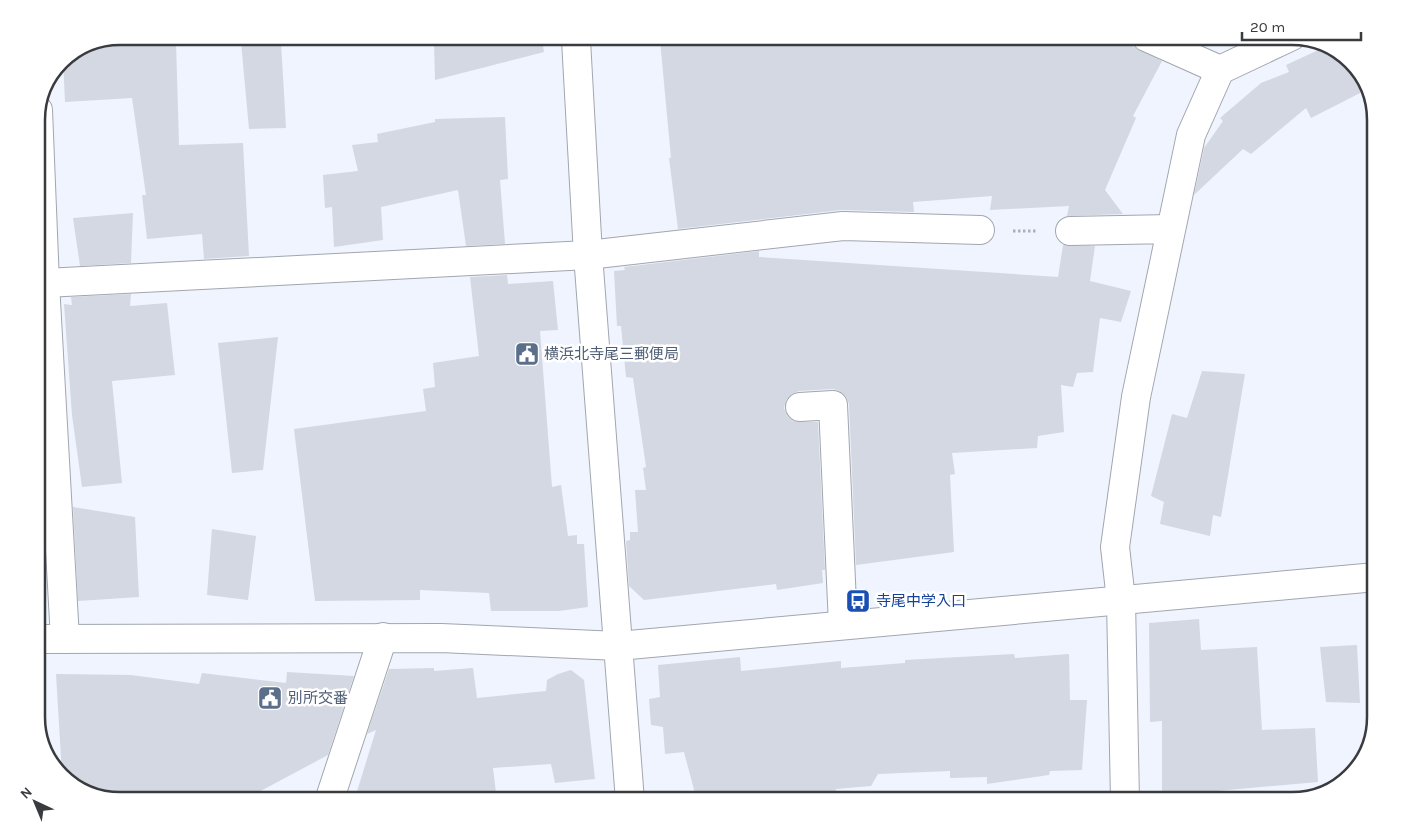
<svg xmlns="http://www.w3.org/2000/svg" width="1412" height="837" viewBox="0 0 1412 837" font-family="Karla,'Noto Sans JP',sans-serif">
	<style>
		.building { fill: #d3d8e2 }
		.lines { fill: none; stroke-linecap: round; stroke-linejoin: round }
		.pedestrian-casing { stroke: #a1a6af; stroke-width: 30 }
		.minor-casing { stroke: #a1a6af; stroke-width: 30 }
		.tertiary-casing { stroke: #a1a6af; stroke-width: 30 }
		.path { stroke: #adb0b8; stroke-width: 3; stroke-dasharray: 2.5 2.5; stroke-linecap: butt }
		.pedestrian { stroke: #fff; stroke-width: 28 }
		.minor { stroke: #fff; stroke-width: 28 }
		.tertiary { stroke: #fff; stroke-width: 28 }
		.labels { text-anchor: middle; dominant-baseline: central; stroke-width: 5; stroke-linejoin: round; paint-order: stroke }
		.service-label { font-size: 15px; fill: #4e5e75; stroke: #fff; text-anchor: start }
		.transit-label { font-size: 15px; fill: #164399; stroke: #fff; text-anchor: start }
		.rim { fill: none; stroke: #393b3f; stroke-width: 2.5 }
	</style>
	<rect width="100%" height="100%" fill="#eff4fe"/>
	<path class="building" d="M1114,37L1162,61L1133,116L1136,118L1105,190L1123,214L1067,216L1069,206L990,210L992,196L913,202L914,212L841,210L678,229L669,158H671L660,40Z
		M542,40L544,52L435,80L434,41Z
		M88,42H176L179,145L243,143L249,256L204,259L202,234L147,239L142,195H146L132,98L65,102L63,59Z
		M241,42H281L286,128L249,129Z
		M1327,46L1334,48L1364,78L1368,89L1311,118L1306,108L1251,154L1243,149L1194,195L1204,148L1223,121L1220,118L1261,83L1289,72L1286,65Z
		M505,117L508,179L500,180L505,244L466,246L458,190L381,207L383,240L334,247L332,207L325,208L323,175L358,171L352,145L378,142L377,134L435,122V119Z
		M133,213L131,263L80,266L73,218Z
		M1063,245L1095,246L1090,281L1131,291L1121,322L1100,318L1093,372L1077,373L1073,387L1061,385L1064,432L1038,436L1037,448L952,453L955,474L950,475L954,552L856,565L849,404L846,397L840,391L833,389L799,391L792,394L786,400L784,408L787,416L793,421L818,422L825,570H822L823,583L777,590L776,584L644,600L629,586L626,541L630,540V532H638L635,490H646L643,468L646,467L633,378L626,377L621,326H617L614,271L625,270L624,267L759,251V257L1058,277Z
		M507,275L508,284L553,281L558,330L540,331L552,487L561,485L568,536L577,535V544H584L588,607L559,611H491L489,593L420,590V600L315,601L294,429L426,411L423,389L435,387L433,363L479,356L470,277Z
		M131,294L130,306L167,303L175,375L112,381L122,483L82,487L72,415L64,304L72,305L71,297Z
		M278,337L263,470L232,473L218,343Z
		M1202,371L1245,374L1221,517L1213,515L1210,536L1160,524L1164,502L1151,496L1172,414L1187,418Z
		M73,507L135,517L139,597L78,601Z
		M212,529L256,536L248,600L207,595Z
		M1199,619L1201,650L1257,647L1262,730L1315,728L1318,782L1206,792L1207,801H1162V721L1150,722L1149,623Z
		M1357,645L1360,703L1326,702L1320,647Z
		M1014,654L1015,658L1069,654L1070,700H1087L1082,770L1050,771L1049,775L987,784V777L950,778V771L878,774L871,786L836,789L835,795L816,798V801H697L684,752L665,754L663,727L651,725L649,699L660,697L658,665L740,657L741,671L841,661V668L905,663V660Z
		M434,668V671L473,668L477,698L546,691L547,680L558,674L571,670L584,680L595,779L555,783L551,764L493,768L497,801H354L376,730L367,734L389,669Z
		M287,672L354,676L328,755L242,801H120L78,789L62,774L56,674L131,675L199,684L202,673L286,683Z"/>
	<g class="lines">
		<defs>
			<path id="pedestrian" d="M38,110L45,283L65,639"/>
			<path id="minor" d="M1146,37L1220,70
				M1070,231L1171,229
				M45,283L588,255L843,226L980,230
				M800,407L833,405L843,625
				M329,801L383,637
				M1125,801L1121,600L1115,547L1136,397L1191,135L1220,70L1292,36"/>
			<path id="tertiary" d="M576,40L588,255L630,801
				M36,639L441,638L618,646L1376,577"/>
		</defs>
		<use href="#pedestrian" class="pedestrian-casing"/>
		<use href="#minor" class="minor-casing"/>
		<use href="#tertiary" class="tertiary-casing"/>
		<path class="path" d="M1013,231H1037"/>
		<use href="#pedestrian" class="pedestrian"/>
		<use href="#minor" class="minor"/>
		<use href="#tertiary" class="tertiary"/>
	</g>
	<defs>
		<symbol id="civic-square" viewBox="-11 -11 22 22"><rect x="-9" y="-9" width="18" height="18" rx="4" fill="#5c6f8a" stroke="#fff"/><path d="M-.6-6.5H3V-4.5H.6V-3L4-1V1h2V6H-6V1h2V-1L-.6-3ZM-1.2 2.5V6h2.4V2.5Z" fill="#fff"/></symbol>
		<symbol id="bus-square" viewBox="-11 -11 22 22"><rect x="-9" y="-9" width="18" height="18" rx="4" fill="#1a4fb4" stroke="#fff"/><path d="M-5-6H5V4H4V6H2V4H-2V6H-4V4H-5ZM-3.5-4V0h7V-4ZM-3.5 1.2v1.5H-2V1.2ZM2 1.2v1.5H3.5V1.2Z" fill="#fff"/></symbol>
	</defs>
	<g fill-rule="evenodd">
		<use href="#civic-square" x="513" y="340" width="28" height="28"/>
		<use href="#bus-square" x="844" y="587" width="28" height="28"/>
		<use href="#civic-square" x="256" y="684" width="28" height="28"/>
	</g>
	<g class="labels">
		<g class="service-label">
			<text x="544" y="354">横浜北寺尾三郵便局</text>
			<text x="288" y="698">別所交番</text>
		</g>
		<g class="transit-label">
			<text x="876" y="601">寺尾中学入口</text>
		</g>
	</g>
	<path d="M0 0H1412V837H0ZM120 45H1292A75 75 0 0 1 1367 120V717A75 75 0 0 1 1292 792H120A75 75 0 0 1 45 717V120A75 75 0 0 1 120 45Z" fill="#fff" fill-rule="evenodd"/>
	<path class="rim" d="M120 45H1292A75 75 0 0 1 1367 120V717A75 75 0 0 1 1292 792H120A75 75 0 0 1 45 717V120A75 75 0 0 1 120 45Z"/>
	<g transform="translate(35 802) rotate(316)" stroke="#ffffff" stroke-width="4" paint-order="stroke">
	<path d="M0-4L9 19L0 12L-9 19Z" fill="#393b3f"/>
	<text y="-8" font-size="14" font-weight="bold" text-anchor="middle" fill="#393b3f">N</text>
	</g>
	<path d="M1242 32v8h119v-8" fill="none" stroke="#393b3f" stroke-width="2.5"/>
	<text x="1250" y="32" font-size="15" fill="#393b3f" stroke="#ffffff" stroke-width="4" paint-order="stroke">20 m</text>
</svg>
